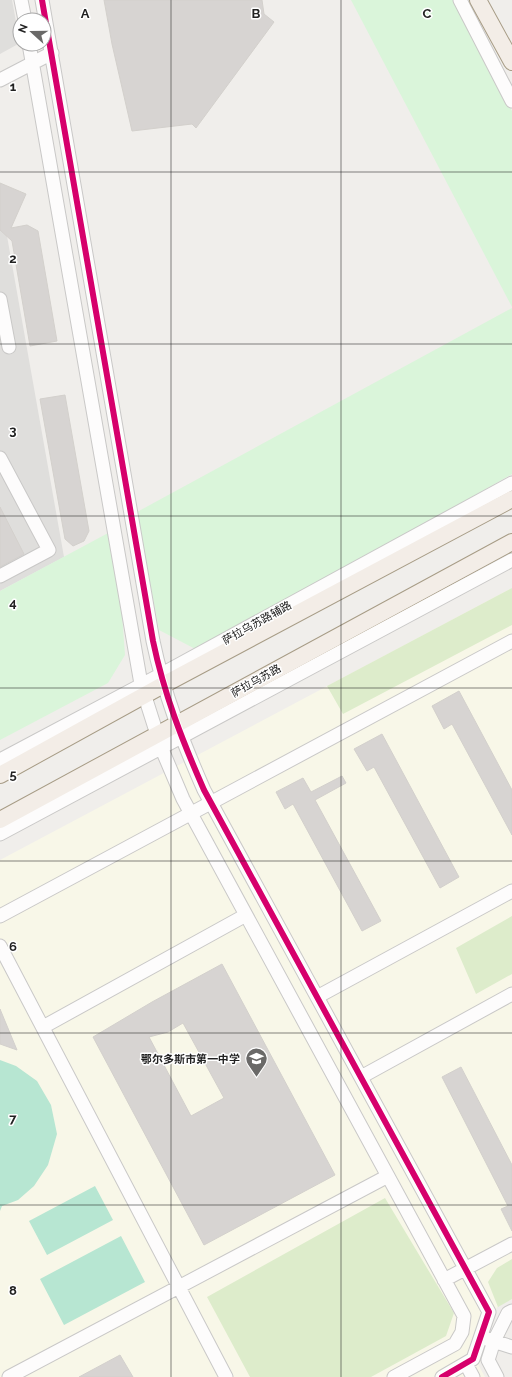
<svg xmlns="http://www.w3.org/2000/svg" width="512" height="1377" viewBox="0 0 512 1377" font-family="Raleway,'Noto Sans SC',sans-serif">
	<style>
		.residential { fill: #dfdedc }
		.education { fill: #f8f7e8 }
		.grass { fill: #ddeccb }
		.park { fill: #daf5da }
		.pitch { fill: #b7e6d2 }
		.building { fill: #d7d4d2; stroke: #d3d0cc; fill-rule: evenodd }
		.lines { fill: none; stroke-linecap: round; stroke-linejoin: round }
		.minor-casing { stroke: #c9c8c7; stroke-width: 15 }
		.major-casing { stroke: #a79c86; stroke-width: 18 }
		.minor { stroke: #fdfcfc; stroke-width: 13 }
		.major { stroke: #f3ede7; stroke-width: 16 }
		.cycleway-casing { stroke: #fff; stroke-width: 8 }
		.cycleway { stroke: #d6006c; stroke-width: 6 }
		.grid { fill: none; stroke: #222; stroke-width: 1; stroke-opacity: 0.55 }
		.labels { text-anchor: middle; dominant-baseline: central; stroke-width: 3; stroke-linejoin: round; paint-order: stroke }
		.street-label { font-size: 11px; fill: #222; stroke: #fff }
		.poi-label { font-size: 11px; font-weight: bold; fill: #222; stroke: #fff; text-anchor: end }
		.grid-label { font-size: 13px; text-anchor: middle; font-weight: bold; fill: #222; stroke: #fff; stroke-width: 3; stroke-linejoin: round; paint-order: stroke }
	</style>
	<rect width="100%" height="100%" fill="#f0eeeb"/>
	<path class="residential" d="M0,0H12L20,43L0,54Z
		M0,230L7,236L64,557L0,591Z"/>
	<path class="education" d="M512,588V1299L497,1307L479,1366L485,1377H0V860Z"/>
	<path class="grass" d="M512,588V625L343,714L327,686Z
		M512,916V974L476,994L456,948Z
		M385,1198L454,1313L446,1336L371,1377H250L207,1297Z
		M512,1259V1299L498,1307L488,1282L497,1268Z"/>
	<path class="park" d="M351,0H453L512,111V307Z
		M512,308V474L201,652L159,630L137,512Z
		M110,532L122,614L125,655L108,683L0,740V591Z"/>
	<path class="pitch" d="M0,1060L16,1066L37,1081L51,1105L57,1134L48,1165L34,1186L18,1200L2,1206L0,1211Z
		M95,1186L113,1220L47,1255L29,1221Z
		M121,1236L145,1282L64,1325L40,1279Z"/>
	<path class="building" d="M104,0H262L264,14L274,22L196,128L192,124L132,131L112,44Z
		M0,183L26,194L11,228L27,225L38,231L57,341L30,346L12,241L0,230Z
		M65,395L89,531L84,541L73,546L65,539L40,399Z
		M0,507L24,554L0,567Z
		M459,691L512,790V835L452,724L444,729L432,706Z
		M382,734L459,877L440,888L374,767L367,771L354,749Z
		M342,776L346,783L315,800L381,921L362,931L293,804L285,809L276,792L303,778L311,792Z
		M222,964L335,1175L204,1245L93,1037L152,1002ZM183,1023L224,1098L191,1116L149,1037L168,1032Z
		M0,1009L17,1050L0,1044Z
		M461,1067L512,1165V1231L501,1209L508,1206L442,1077Z
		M120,1355L133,1377H79Z"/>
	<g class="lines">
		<defs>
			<path id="minor" d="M21,0L25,20
				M42,0L153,641C164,694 182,740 204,790L489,1312L473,1359L442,1377
				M460,0L512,101
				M29,44L141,684L161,747L183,799L464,1316L462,1332L455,1344L394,1377
				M0,80L52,53
				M0,299L9,347
				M0,458L49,550L0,576
				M0,760L160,675L512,483
				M0,834L512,560
				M0,916L512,641
				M0,946L226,1377
				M317,997L512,891
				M43,1027L246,915
				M361,1077L512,994
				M444,1280L512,1244
				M487,1339L512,1347
				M466,1364L473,1377
				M9,1377L388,1176
				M497,1377L488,1360L494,1341L508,1313L512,1311"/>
			<path id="major" d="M478,0L512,62
				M0,775L163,685L512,499
				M0,820L512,542"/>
		</defs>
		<use href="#minor" class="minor-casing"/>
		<use href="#major" class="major-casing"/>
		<use href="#minor" class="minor"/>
		<use href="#major" class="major"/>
		<defs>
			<path id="cycleway" d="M42,0L153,641C164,694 182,740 204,790L489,1312L473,1359L442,1377"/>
		</defs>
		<use href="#cycleway" class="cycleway-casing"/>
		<use href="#cycleway" class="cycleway"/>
	</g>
	<path class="grid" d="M171,0V1377M341,0V1377M0,172H512M0,344H512M0,516H512M0,688H512M0,861H512M0,1033H512M0,1205H512"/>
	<defs>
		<symbol id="school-pin" viewBox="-11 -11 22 30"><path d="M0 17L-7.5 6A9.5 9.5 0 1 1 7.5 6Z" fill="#6a6968" stroke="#fff"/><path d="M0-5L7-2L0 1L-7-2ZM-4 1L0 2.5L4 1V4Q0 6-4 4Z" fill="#fff"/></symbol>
	</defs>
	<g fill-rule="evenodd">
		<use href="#school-pin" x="244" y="1046" width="25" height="34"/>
	</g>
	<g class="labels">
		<g class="street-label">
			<text transform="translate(257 623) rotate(-29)">萨拉乌苏路辅路</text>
			<text transform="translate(256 681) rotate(-29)">萨拉乌苏路</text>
		</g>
		<g class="poi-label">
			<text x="240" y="1059">鄂尔多斯市第一中学</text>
		</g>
	</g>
	<g class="grid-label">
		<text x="85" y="18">A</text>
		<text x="256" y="18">B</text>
		<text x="427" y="18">C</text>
		<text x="13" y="91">1</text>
		<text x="13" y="263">2</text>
		<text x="13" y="435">3</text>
		<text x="13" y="607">4</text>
		<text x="13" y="779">5</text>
		<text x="13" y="951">6</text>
		<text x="13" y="1123">7</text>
		<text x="13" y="1295">8</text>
	</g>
	<g transform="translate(32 32) rotate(291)"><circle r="19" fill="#ffffff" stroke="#a7a7a7"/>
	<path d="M0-3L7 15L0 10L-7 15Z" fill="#6a6968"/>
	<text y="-6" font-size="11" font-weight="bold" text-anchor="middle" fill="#222222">N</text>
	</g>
</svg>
